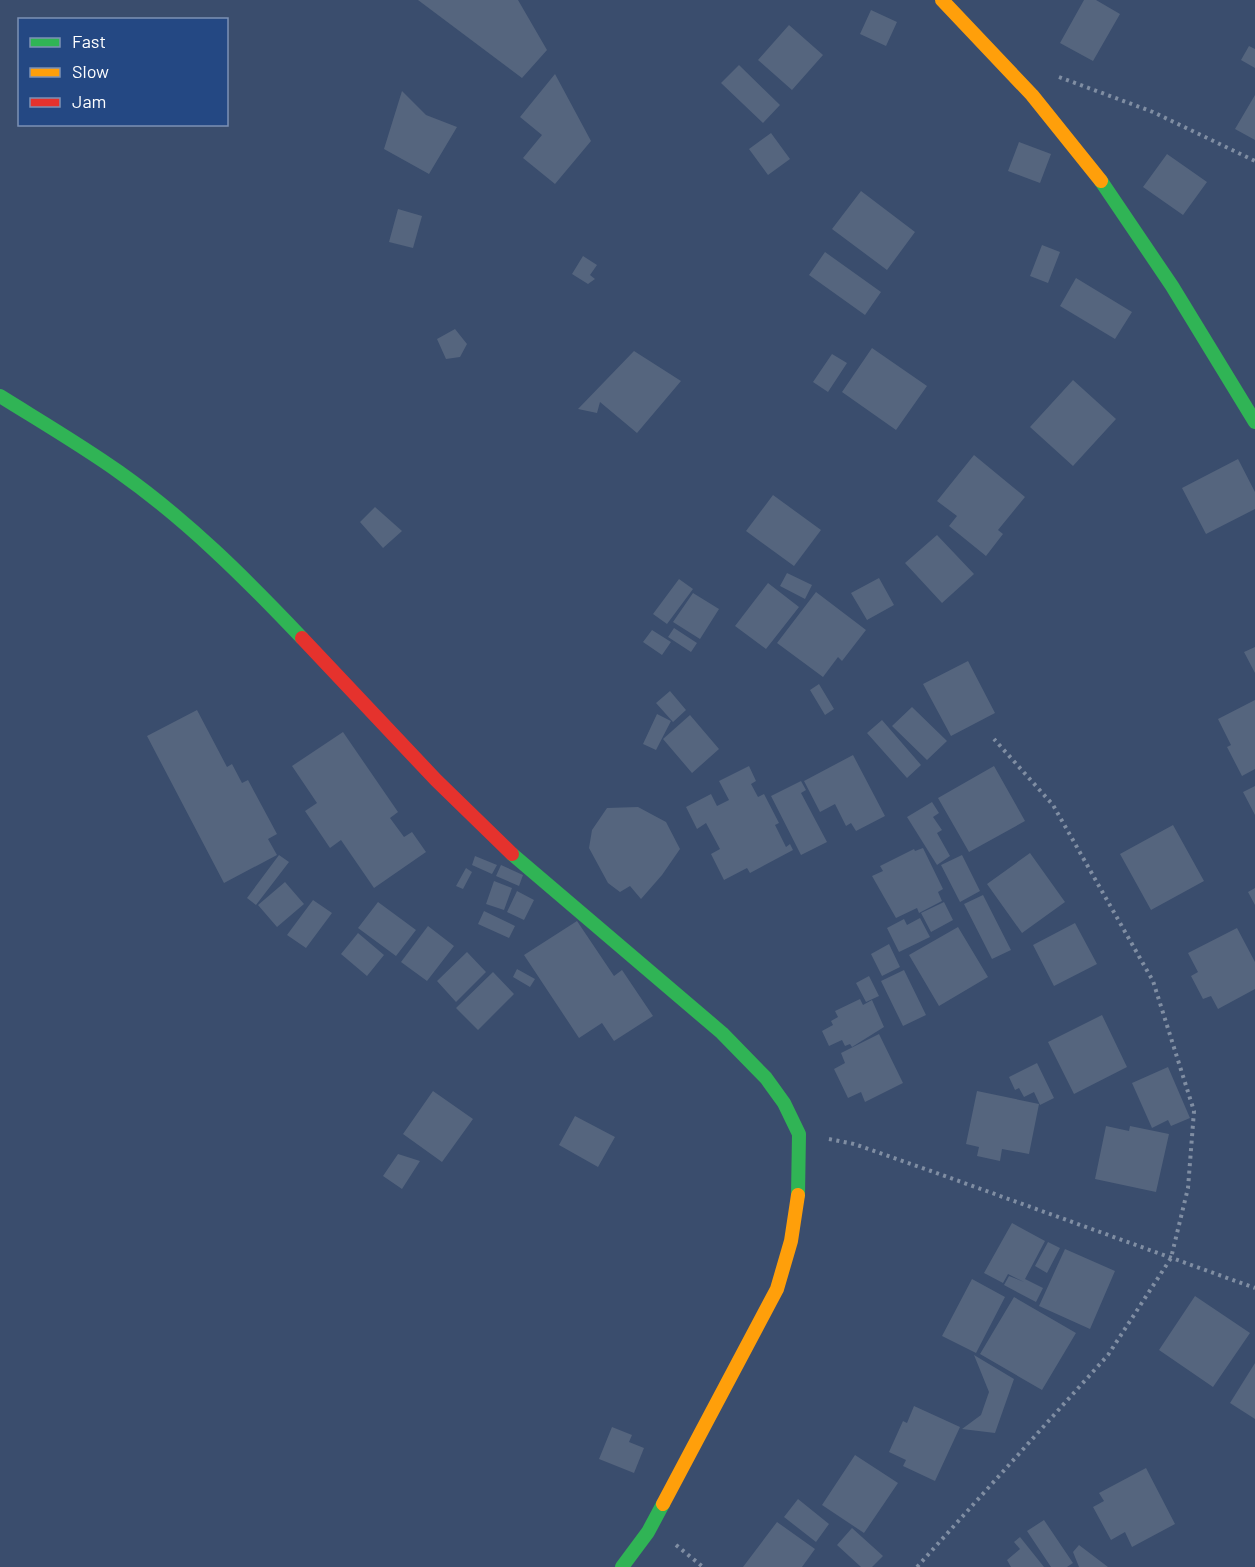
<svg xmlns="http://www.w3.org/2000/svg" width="1255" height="1567" viewBox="0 0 1255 1567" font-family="Barlow,sans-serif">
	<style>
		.building { fill: #55657e }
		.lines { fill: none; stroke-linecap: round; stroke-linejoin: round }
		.path { stroke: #808ea3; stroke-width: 4; stroke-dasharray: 3 4.5; stroke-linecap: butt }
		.fast { stroke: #30b455; stroke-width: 14 }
		.slow { stroke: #ff9f0a; stroke-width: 14 }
		.jam { stroke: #e5322d; stroke-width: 14 }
	</style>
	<rect width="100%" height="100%" fill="#3a4d6d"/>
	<path class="building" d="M418,0H518L547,50L522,78Z
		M1084,0H1096L1120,14L1093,61L1060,43Z
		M871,10L897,22L886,46L860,34Z
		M789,25L823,55L792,90L758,60Z
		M1249,46L1255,49V68L1241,60Z
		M739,65L780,105L763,123L721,83Z
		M555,74L591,141L555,184L523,158L542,135L520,117Z
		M402,91L426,115L457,127L429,174L384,149Z
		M1255,95V140L1235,129Z
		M771,133L790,159L768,175L749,149Z
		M1019,142L1051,154L1040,183L1008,171Z
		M1167,154L1207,182L1183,215L1143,187Z
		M861,191L915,232L887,270L832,229Z
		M398,209L422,216L413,248L389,242Z
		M1042,245L1060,252L1048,283L1030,276Z
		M825,252L881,292L865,315L809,275Z
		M583,256L597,265L590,275L595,279L588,284L572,274Z
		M1076,278L1132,312L1115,339L1060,306Z
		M455,329L467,344L460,357L446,359L437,339Z
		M872,348L927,386L896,430L842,392Z
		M634,351L681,381L637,433L600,402L597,413L578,409Z
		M832,354L847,363L828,392L813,382Z
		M1073,380L1116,419L1073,466L1030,427Z
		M974,455L1025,497L998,530L1003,534L986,556L949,526L957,516L937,501Z
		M1238,459L1255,492V509L1206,534L1182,488Z
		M773,495L821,530L794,566L746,531Z
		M375,507L402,531L383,548L360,522Z
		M937,535L974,574L942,603L905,563Z
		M787,573L812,585L805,599L780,586Z
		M879,578L894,605L867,620L851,593Z
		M679,579L693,589L667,624L653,614Z
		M768,583L799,607L766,649L735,626Z
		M816,592L866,630L842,661L838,657L823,677L777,643Z
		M693,593L719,609L700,639L673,622Z
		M674,628L697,643L691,652L668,637Z
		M652,630L671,642L662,655L643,642Z
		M1255,647V673L1244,652Z
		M968,661L995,713L951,736L923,684Z
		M819,684L834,709L825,715L810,690Z
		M670,691L686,710L673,722L656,703Z
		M1255,700V769L1242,776L1227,747L1231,745L1218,719Z
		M912,707L947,741L927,760L892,726Z
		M197,710L227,767L232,764L242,783L248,780L277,834L268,839L277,855L224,883L147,736Z
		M657,714L671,721L656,750L643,744Z
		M690,715L719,749L692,773L663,739Z
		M882,720L921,765L907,778L867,733Z
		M343,732L398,812L390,818L404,837L412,832L426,852L374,888L341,840L330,848L305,811L317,803L292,766Z
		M853,755L885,816L856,831L851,823L846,826L835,804L820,812L804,781Z
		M749,766L756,781L751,784L758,797L764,794L779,823L775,825L786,847L790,844L793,850L750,873L747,868L724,880L711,854L720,849L706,823L697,829L686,807L711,794L717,806L729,800L719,781Z
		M994,766L1025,821L969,852L938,798Z
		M801,781L806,790L801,793L827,842L801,855L771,796Z
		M1255,786V815L1243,792Z
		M932,802L939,813L933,817L942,830L937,833L950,856L937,865L907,817Z
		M638,807L666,822L680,849L662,875L641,899L630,886L620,892L608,883L589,848L592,830L607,808Z
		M1173,825L1204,881L1151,910L1120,854Z
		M923,848L943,889L938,892L942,901L919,913L917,908L896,918L872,876L883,871L880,866L914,849L915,851Z
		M1030,853L1065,902L1022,933L987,884Z
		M279,855L289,862L256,905L247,898Z
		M962,855L980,891L960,902L941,865Z
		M475,856L497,865L492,874L472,865Z
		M501,865L523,875L519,886L496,876Z
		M466,868L472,872L463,889L456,886Z
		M494,881L512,888L504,910L486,904Z
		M285,882L304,904L277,927L258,905Z
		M1255,888V905L1248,892Z
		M517,891L534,900L524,920L507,912Z
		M983,895L1011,950L992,959L964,904Z
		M313,900L332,913L306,948L287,935Z
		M378,902L416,930L396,956L358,928Z
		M944,902L953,920L931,932L921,913Z
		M484,911L515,926L509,938L478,924Z
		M920,918L930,937L899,952L887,928L904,919L907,925Z
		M577,921L614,976L622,970L653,1016L614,1041L602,1023L579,1038L524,955Z
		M1075,923L1097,964L1054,986L1033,945Z
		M428,926L454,946L427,981L401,962Z
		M958,927L988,977L939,1006L909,955Z
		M1237,928L1255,962V989L1218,1009L1211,996L1203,999L1191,976L1198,972L1188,953Z
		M358,933L384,955L367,976L341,954Z
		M889,944L900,967L882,976L871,954Z
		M467,952L486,972L456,1002L437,981Z
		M517,969L535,979L530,987L513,977Z
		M904,970L926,1015L903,1026L881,981Z
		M493,972L514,994L478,1030L456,1008Z
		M869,976L879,996L866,1002L856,983Z
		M860,999L863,1005L872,1000L884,1027L852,1047L850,1044L845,1046L842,1040L829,1046L822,1031L833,1025L831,1021L838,1017L835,1011Z
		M1102,1015L1127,1067L1074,1094L1048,1042Z
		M879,1034L903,1083L865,1102L861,1092L848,1098L834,1069L845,1063L841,1053Z
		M1037,1063L1054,1098L1040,1105L1034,1092L1024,1097L1019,1088L1015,1090L1009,1077Z
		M1168,1067L1190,1118L1171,1126L1168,1120L1152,1128L1132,1083Z
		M433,1091L473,1119L442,1162L403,1134Z
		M977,1091L1039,1104L1029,1154L1002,1149L1000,1161L977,1156L979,1147L966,1144Z
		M575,1116L615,1137L598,1167L559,1145Z
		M1106,1126L1129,1131L1130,1126L1169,1134L1156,1192L1095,1179Z
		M398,1154L420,1161L402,1189L383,1176Z
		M1012,1223L1045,1241L1025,1279L1043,1288L1036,1302L1004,1285L1009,1276L1024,1282L1008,1274L1003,1283L984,1273Z
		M1048,1242L1060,1248L1047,1273L1035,1266Z
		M1065,1249L1115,1271L1090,1329L1039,1306Z
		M972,1279L1005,1297L976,1353L942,1336Z
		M1195,1296L1250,1333L1213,1387L1159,1350Z
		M1014,1297L1076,1333L1042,1390L980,1354Z
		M974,1355L1014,1379L995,1433L962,1429L981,1415L989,1392Z
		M1255,1363V1419L1230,1403Z
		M914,1406L960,1427L935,1481L903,1466L906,1460L889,1452L903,1421L907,1423Z
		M612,1427L632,1435L629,1442L644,1448L634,1473L599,1459Z
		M855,1455L898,1483L864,1533L822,1505Z
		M1146,1468L1175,1524L1132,1547L1125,1532L1111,1540L1093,1507L1104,1501L1099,1493Z
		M798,1499L829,1524L816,1542L784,1517Z
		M1044,1520L1073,1563L1067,1567H1051L1027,1531Z
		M777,1522L815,1549L802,1567H743Z
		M852,1528L883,1556L872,1567H861L837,1545Z
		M1020,1537L1044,1567H1011L1007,1560L1020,1549L1014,1542Z
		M1079,1545L1108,1567H1079L1073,1552Z"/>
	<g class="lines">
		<path class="path" d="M1059,77L1153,112L1255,161
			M829,1139L854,1144L931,1171L1255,1288
			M676,1545L703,1567
			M917,1567L1108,1355L1171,1258L1188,1188L1194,1111L1153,981L1053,805L994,739"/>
		<path class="fast" d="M1101,181L1172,286L1255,422
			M0,396C40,421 81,445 119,472C187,520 245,578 302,638
			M512,854L722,1033L766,1078L784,1103L799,1134L798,1195
			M622,1567L648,1532L663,1504"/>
		<path class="slow" d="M942,0L1032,95L1101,181
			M663,1504L777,1289L791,1241L798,1195"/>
		<path class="jam" d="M302,638L436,780L512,854"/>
	</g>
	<rect x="18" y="18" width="210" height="108" fill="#244883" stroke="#7c91b5" stroke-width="1.5"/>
	<rect x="30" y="38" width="30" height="9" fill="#30b455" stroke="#7c91b5" stroke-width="1.5"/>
	<text x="72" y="48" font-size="18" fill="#ffffff">Fast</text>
	<rect x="30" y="68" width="30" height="9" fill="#ff9f0a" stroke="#7c91b5" stroke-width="1.5"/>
	<text x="72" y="78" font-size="18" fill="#ffffff">Slow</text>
	<rect x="30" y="98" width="30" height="9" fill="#e5322d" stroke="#7c91b5" stroke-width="1.5"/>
	<text x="72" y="108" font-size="18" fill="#ffffff">Jam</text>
</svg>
